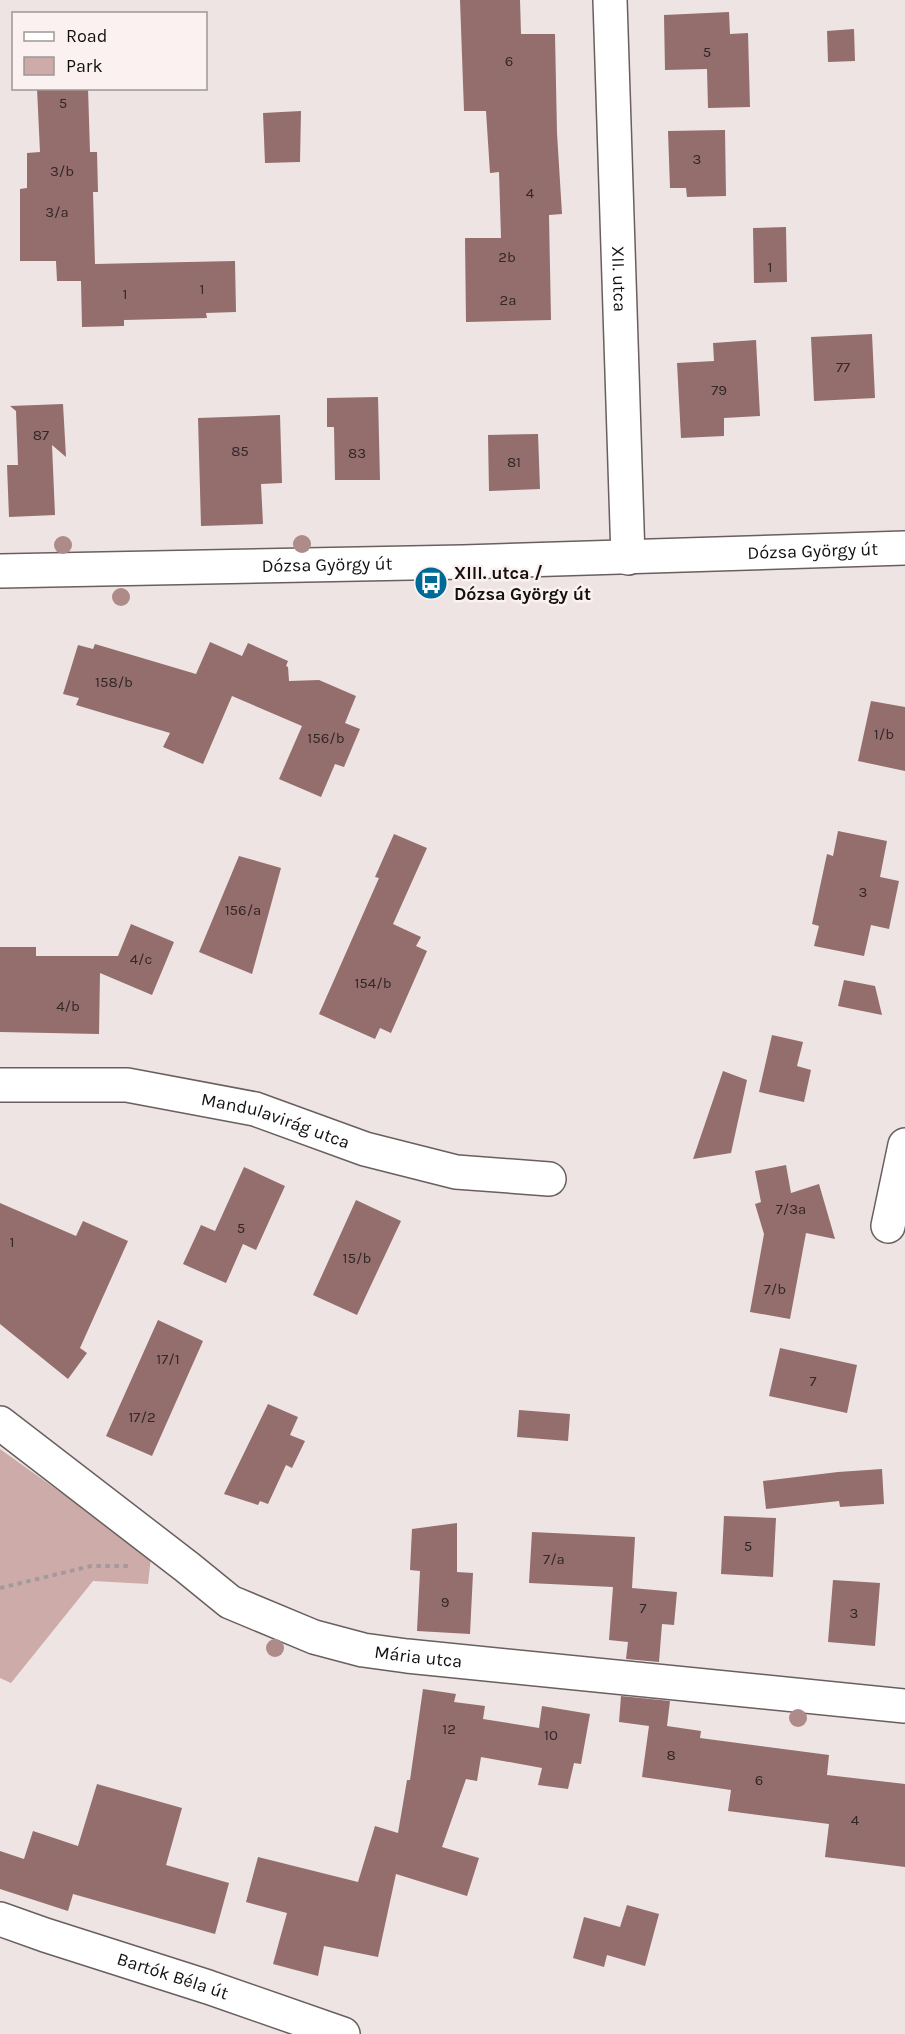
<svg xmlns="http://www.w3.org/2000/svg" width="905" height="2034" viewBox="0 0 905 2034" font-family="Karla,sans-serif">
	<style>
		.green { fill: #cdaba9 }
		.building { fill: #946d6d }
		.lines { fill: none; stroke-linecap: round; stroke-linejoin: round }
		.minor-casing { stroke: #685f5e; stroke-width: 36 }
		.tertiary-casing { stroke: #685f5e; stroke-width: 36 }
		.path { stroke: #a39b9b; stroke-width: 4; stroke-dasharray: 4.5 4.5; stroke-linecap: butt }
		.minor { stroke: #fff; stroke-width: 33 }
		.tertiary { stroke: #fff; stroke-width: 33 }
		.tree { fill: #ae8a89 }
		.labels { text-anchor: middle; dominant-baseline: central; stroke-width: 5; stroke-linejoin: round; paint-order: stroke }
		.number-label { font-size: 15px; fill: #332727 }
		.street-label { font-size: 18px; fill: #131010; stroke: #fcf1f1 }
		.poi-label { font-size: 18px; font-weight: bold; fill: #131010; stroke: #fcf1f1; text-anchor: start }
	</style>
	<rect width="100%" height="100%" fill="#eee4e3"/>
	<path class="green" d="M0,1449L151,1557L148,1584L93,1581L11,1683L0,1678Z"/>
	<path class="building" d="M460,0H520L521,34H555L557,133L562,214L549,215L551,320L466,322L465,238H501L499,172L490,173L486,111H464Z
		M729,12L730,34L748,33L750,107L708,108L707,69L665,70L664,15Z
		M854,29L855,61L828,62L827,31Z
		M37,88H88L90,152H97L98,192H93L95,264L235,261L236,312L206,313L207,318L124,320V326L82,327L81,281H57L56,261H20V189L27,188V153L40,152Z
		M301,111L300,162L265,163L263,113Z
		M725,130L726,196L687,197L686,188H670L668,131Z
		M786,227L787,282L754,283L753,228Z
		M872,334L875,398L814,401L811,337Z
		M756,340L760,416L724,418V436L681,438L677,363L714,361L713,343Z
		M378,397L380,480H335L334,427H327V398Z
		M63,404L66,457L52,445L55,515L9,517L7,465H18L16,411L10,406Z
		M280,415L282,483L261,484L263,524L201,526L198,418Z
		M538,434L540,489L489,491L488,435Z
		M210,642L242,656L248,643L288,661L286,666L288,667L289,681L319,680L356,696L345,723L360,729L344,767L335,764L321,797L279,779L302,726L232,696L203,764L163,747L170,733L76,705L79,698L63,694L78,645L93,649L95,644L196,674Z
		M871,701L905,707V771L858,761Z
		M838,831L887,841L880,877L899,881L889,929L871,925L864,956L814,946L819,926L812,924L827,854L833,856Z
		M394,834L427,848L393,924L421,937L416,946L427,951L391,1033L380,1028L375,1039L319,1014L379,878L375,877Z
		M239,856L281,868L252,974L199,952Z
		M131,924L174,942L152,995L100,973L99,1034L0,1032V947H36V956H118Z
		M844,980L875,986L882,1015L838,1006Z
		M772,1035L803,1042L797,1066L811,1070L804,1102L759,1092Z
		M723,1071L747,1080L731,1153L693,1159Z
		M786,1165L791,1193L819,1184L835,1239L806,1233L790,1319L750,1312L764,1234L755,1204L761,1202L755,1171Z
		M244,1167L285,1186L256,1250L243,1244L226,1283L183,1264L201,1225L215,1231Z
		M356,1200L401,1221L357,1315L313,1295Z
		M0,1203L76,1236L83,1221L128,1241L80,1348L87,1353L68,1379L0,1324Z
		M158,1320L203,1341L152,1456L106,1436Z
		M780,1348L857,1365L847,1413L769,1396Z
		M268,1404L298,1417L290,1435L305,1441L292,1468L286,1465L268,1504L260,1501L258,1505L224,1494Z
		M519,1410L570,1414L568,1441L517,1437Z
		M882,1469L884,1504L840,1507L839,1501L766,1509L763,1481L838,1472Z
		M724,1516L776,1518L773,1577L721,1574Z
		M457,1523V1572L473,1573L470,1634L417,1631L420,1571L410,1570L412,1529Z
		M532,1532L635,1537L632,1588L677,1592L674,1625L662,1624L659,1662L626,1659L628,1642L609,1640L613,1587L529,1583Z
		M833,1580L880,1583L875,1646L828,1642Z
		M423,1689L456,1694L454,1702L485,1706L483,1719L539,1728L542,1706L590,1714L581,1764L574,1763L568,1789L538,1785L542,1768L481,1757L477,1781L466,1779L442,1847L479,1858L467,1896L396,1874L378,1957L324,1946L318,1976L273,1964L287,1913L246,1902L258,1857L358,1882L375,1826L398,1833L407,1780H410Z
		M621,1696L670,1701L667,1726L701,1731L700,1738L829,1755L827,1775L905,1784V1867L825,1857L829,1824L728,1811L731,1790L642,1777L649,1726L619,1722Z
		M97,1784L182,1808L166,1865L229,1883L215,1934L73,1894L68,1911L0,1889V1851L24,1859L33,1831L78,1846Z
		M627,1905L659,1914L645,1966L607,1955L604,1967L573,1958L584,1917L620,1927Z"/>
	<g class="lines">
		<defs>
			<g id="minor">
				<path id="s1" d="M610,0L628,558"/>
				<path id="s2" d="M0,1085H127L255,1109L365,1149L456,1172L549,1179"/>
				<path d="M888,1226L905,1145"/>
				<path id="s3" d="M0,1423L187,1567L230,1602L314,1637L363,1650L407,1656L905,1706"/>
			</g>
			<g id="tertiary">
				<path id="s4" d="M0,571L463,562L905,548"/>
				<path id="s5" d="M0,1919L45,1935L208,1987L343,2034"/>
			</g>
		</defs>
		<use href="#minor" class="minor-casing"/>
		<use href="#tertiary" class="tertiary-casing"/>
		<path class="path" d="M0,1588L91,1566H129"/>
		<use href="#minor" class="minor"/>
		<use href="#tertiary" class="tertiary"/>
	</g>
	<g class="tree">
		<circle cx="302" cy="544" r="9"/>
		<circle cx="63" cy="545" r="9"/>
		<circle cx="121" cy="597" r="9"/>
		<circle cx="275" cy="1648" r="9"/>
		<circle cx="798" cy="1718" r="9"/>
	</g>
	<defs>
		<symbol id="bus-disc" viewBox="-11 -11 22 22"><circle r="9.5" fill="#006a97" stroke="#fcf1f1"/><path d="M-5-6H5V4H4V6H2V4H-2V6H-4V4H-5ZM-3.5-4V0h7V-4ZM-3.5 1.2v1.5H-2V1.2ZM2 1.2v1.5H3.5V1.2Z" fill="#fff"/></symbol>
	</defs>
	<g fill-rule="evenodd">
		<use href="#bus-disc" x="412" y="564" width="38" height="38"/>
	</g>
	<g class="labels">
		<g class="number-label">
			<text x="707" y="52">5</text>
			<text x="509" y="61">6</text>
			<text x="63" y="103">5</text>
			<text x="697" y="159">3</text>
			<text x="62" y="171">3/b</text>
			<text x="530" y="193">4</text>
			<text x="57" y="212">3/a</text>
			<text x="507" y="257">2b</text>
			<text x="770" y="267">1</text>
			<text x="202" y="289">1</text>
			<text x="125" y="294">1</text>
			<text x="508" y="300">2a</text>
			<text x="843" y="367">77</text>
			<text x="719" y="390">79</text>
			<text x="41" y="435">87</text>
			<text x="240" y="451">85</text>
			<text x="357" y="453">83</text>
			<text x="514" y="462">81</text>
			<text x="114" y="682">158/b</text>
			<text x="884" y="734">1/b</text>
			<text x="326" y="738">156/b</text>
			<text x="863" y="892">3</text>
			<text x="243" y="910">156/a</text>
			<text x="141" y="959">4/c</text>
			<text x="373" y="983">154/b</text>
			<text x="68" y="1006">4/b</text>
			<text x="791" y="1209">7/3a</text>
			<text x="241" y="1228">5</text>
			<text x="12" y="1242">1</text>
			<text x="357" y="1258">15/b</text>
			<text x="775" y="1289">7/b</text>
			<text x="168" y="1359">17/1</text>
			<text x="813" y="1381">7</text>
			<text x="142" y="1417">17/2</text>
			<text x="748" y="1546">5</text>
			<text x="554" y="1559">7/a</text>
			<text x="445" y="1602">9</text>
			<text x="643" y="1608">7</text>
			<text x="854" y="1613">3</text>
			<text x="449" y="1729">12</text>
			<text x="551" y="1735">10</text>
			<text x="671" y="1755">8</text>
			<text x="759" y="1780">6</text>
			<text x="855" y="1820">4</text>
		</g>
		<g class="street-label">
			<text stroke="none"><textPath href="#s1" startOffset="279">XII. utca</textPath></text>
			<text stroke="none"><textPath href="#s4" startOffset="813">Dózsa György út</textPath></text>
			<text stroke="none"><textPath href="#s4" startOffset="327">Dózsa György út</textPath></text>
			<text stroke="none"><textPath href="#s2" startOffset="280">Mandulavirág utca</textPath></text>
			<text stroke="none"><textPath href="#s3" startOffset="489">Mária utca</textPath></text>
			<text stroke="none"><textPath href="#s5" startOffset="182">Bartók Béla út</textPath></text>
		</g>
		<g class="poi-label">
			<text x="454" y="573">XIII. utca /<tspan x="454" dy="21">Dózsa György út</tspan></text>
		</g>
	</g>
	<rect x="12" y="12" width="195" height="78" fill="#fcf1f1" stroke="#9f9797" stroke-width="1.5"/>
	<rect x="24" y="32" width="30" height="9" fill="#ffffff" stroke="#9f9797" stroke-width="1.5"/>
	<text x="66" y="42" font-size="18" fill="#131010">Road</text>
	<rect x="24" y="57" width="30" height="18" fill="#cdaba9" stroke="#9f9797" stroke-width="1.5"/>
	<text x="66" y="72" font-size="18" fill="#131010">Park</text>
</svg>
